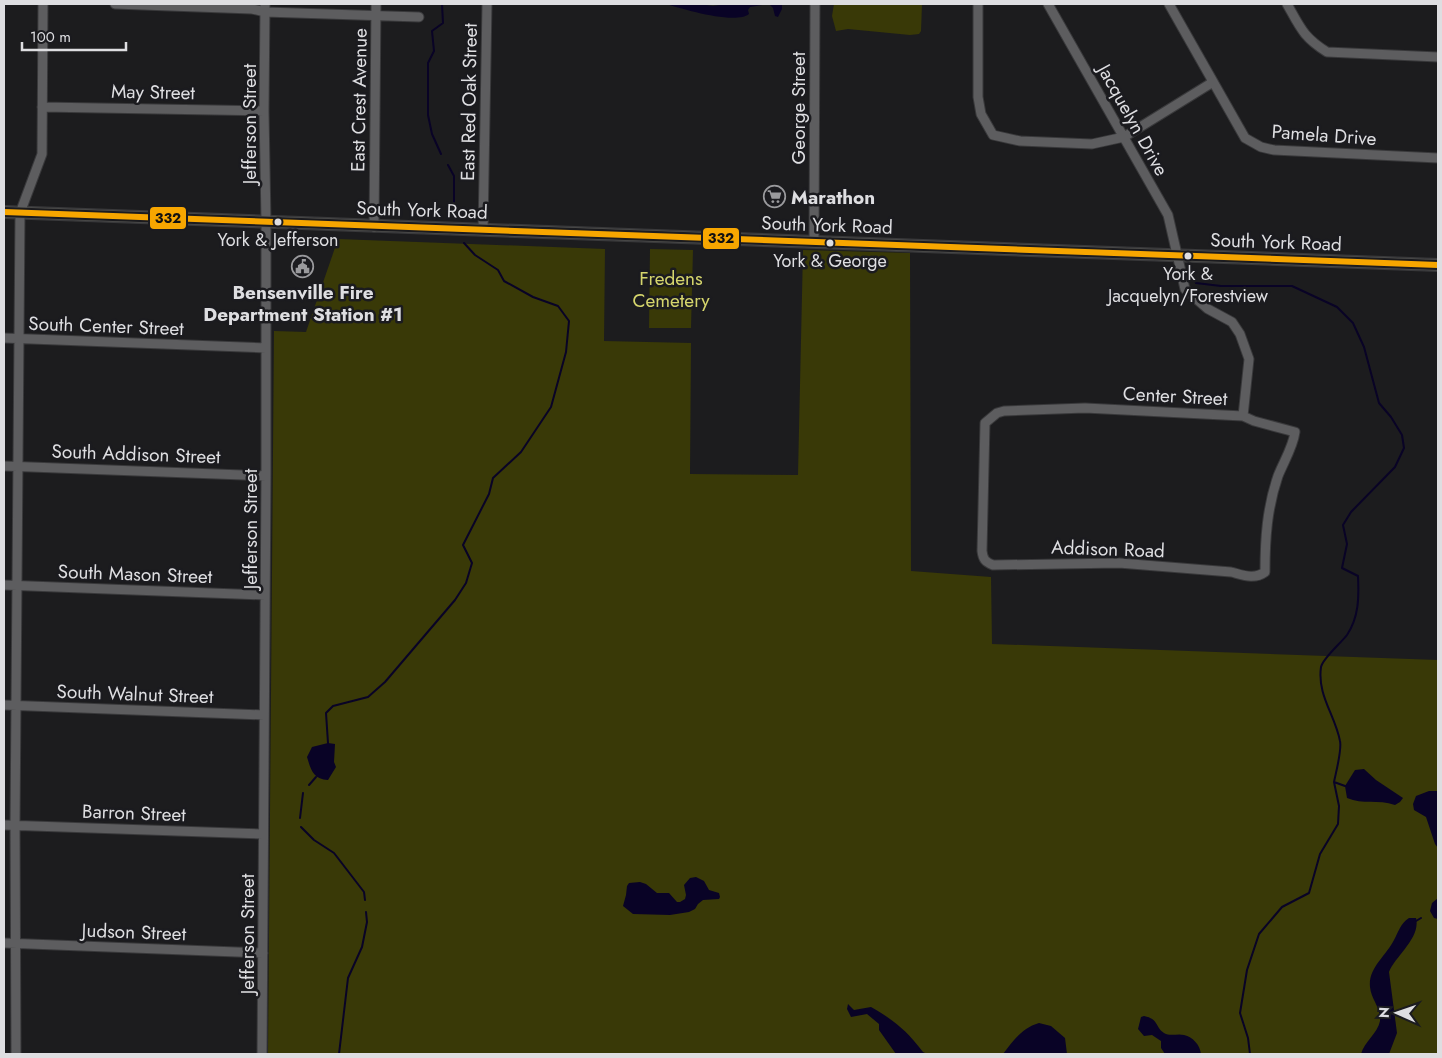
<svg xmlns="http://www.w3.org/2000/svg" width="1442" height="1058" viewBox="0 0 1442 1058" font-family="Jost,sans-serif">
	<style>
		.green { fill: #393907 }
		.water { fill: #090326 }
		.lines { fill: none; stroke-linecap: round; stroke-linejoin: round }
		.stream { stroke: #090326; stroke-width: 2 }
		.minor-casing { stroke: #39393b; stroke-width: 11 }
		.major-casing { stroke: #39393b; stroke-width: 14 }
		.minor { stroke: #5d5d5f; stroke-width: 9 }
		.major { stroke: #585854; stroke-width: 11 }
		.bus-1-casing { stroke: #1b1b1f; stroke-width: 10 }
		.bus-1 { stroke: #f7a600; stroke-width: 6 }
		.bus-dot { fill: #dedee1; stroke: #1b1b1f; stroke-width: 2 }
		.labels { text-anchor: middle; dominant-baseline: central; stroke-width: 5; stroke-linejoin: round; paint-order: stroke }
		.bus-label { font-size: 18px; fill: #dedee1; stroke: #1b1b1f }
		.street-label { font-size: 19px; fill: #dedee1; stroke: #1b1b1f }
		.poi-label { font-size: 19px; font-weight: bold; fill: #dedee1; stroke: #1b1b1f; text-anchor: start }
		.park-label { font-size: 19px; fill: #d5d56c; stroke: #1b1b1f }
		.line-badge { stroke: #1b1b1f; stroke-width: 2 }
		.pale-badge-label { font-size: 14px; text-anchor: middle; font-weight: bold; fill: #111 }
	</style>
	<rect width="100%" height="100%" fill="#1c1c1e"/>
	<path class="green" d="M834,4H922L921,31L919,34L910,35L848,29L836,31L832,16Z
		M338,239L605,249L604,341L691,343L690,474L798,475L803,250L910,253L911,571L991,577L992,644L1438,660V1054H268L274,331L306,332Z
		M650,249L693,250L691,328H649Z"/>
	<path class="water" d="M666,4H700L713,6L726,4H769L750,7L748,10L749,14C735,25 683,9 666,4Z
		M769,4H782V9L778,17L775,16L773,8Z
		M328,743L335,744L334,762L336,767L328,780C313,779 311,770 307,757L312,747Z
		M1364,769L1376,780L1403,798L1400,802L1395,805C1378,799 1363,805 1347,798L1345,786L1355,770Z
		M1429,791H1438V848L1435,844L1426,817L1414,810L1413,804L1416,796Z
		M696,877L704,881L709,890L719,893L720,897L719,899L703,900L698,904L695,909L689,912L670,915L633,914L623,906L626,895L627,886L629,883L640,882L646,884L657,893H669L677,902H680L685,899L686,895L684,885L690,878Z
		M1438,898V897V919L1434,918L1430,911L1432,903Z
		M1409,918H1416C1421,938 1395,956 1389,972L1397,1033L1389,1054H1361C1364,1042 1378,1033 1380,1021C1381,1008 1371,999 1370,987C1368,968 1386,956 1394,940C1399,931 1400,924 1409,918Z
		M848,1004L854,1010L871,1007C894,1020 907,1031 923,1052L927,1054H896L879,1030V1024L867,1014L851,1017L847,1009Z
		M1144,1016C1159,1019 1155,1027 1164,1033C1171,1037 1177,1033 1184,1035C1193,1037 1200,1045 1201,1054H1165L1161,1048V1041L1152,1035L1144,1036L1138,1029L1141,1017Z
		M1039,1023L1051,1026L1065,1038L1067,1054H1003C1013,1041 1022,1028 1039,1023Z"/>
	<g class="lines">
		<path class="stream" d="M441,154L432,134L428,115V63L434,51L432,31L443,23L442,4
			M448,165L454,176V206L464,217
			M1192,274L1196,283L1221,286H1292L1337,307L1353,323L1364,347L1379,403L1391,417L1402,435L1404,448L1395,467L1351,512L1343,525L1347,544L1342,568L1358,576C1359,597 1359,617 1347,635C1341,643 1323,658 1321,667C1317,695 1335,715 1340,741C1342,750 1336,772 1334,782L1345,786
			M328,743L326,713L333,706L368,697L385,682L455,600L466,583L472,563L463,545L489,494L493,478L521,452L551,407L566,352L569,321L558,306L533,297L504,281L498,270L475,255L464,243
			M309,785L316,777
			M300,818L303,793
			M301,827L314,840L334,853L364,892L365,900
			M1416,921L1421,918
			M339,1054L348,978L362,947L367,922L366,912
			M1250,1054L1248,1038L1240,1013L1247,970L1259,934L1282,907L1309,893L1320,854L1338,824L1339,806L1334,782"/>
		<defs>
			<path id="minor" d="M115,4L252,9L265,12L419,17
				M978,4V97L981,114L993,135L1020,141L1092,144L1124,137L1213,82
				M1048,4L1168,215L1185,289L1208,309L1232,322L1240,334L1249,359L1243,416
				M1169,4L1245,138L1261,147L1274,150L1438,158
				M1287,4C1300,27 1303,37 1327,52L1438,57
				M42,107L264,111
				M374,227L376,4
				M483,230L487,4
				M814,241L815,4
				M4,338L266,348
				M1085,408L1243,416L1254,421L1295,432C1293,447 1284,461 1278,476C1267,508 1265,539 1265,572C1254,580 1243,575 1231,572L1119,563L993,565C985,562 983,559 982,551L985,423L997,413L1004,411Z
				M4,466L266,476
				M4,585L265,595
				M4,705L264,715
				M4,825L263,834
				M4,943L263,953
				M16,1054L15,825L20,213L42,154L43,4
				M262,1054L266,476V221L264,111L265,4"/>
			<path id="major" d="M4,212L1438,265"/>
		</defs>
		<use href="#minor" class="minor-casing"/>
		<use href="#major" class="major-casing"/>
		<use href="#minor" class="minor"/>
		<use href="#major" class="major"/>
		<defs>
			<path id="bus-1" d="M4,212L1438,265"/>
		</defs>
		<use href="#bus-1" class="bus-1-casing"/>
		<use href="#bus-1" class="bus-1"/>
	</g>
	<defs>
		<symbol id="supermarket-ring" viewBox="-11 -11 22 22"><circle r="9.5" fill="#1b1b1f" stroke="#9a9a9d" stroke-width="1.5"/><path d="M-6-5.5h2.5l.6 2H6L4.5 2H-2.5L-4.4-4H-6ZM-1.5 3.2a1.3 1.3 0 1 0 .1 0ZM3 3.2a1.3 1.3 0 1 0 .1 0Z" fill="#9a9a9d"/></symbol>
		<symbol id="civic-ring" viewBox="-11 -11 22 22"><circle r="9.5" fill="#1b1b1f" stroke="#9a9a9d" stroke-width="1.5"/><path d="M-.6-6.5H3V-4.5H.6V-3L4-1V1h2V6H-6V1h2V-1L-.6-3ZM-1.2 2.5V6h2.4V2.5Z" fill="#9a9a9d"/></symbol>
	</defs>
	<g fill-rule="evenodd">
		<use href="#supermarket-ring" x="762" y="184" width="25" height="25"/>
		<use href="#civic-ring" x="290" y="254" width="25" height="25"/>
	</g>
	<g class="bus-dot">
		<circle cx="278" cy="222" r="4.5"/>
		<circle cx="830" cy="243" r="4.5"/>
		<circle cx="1188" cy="256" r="4.5"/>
	</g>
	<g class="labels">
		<g class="bus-label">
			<text x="278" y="240">York &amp; Jefferson</text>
			<text x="830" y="261">York &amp; George</text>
			<text x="1188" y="274">York &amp;<tspan x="1188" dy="22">Jacquelyn/Forestview</tspan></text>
		</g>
		<g class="street-label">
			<text transform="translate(153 92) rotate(1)">May Street</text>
			<text transform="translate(359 100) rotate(-89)">East Crest Avenue</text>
			<text transform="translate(469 102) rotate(-89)">East Red Oak Street</text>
			<text transform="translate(798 108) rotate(-90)">George Street</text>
			<text transform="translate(1133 120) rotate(61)">Jacquelyn Drive</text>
			<text transform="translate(249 124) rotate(-90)">Jefferson Street</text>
			<text transform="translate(1324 135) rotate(4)">Pamela Drive</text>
			<text transform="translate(422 210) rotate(2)">South York Road</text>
			<text transform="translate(827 225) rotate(2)">South York Road</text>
			<text transform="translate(1276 242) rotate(2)">South York Road</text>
			<text transform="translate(106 326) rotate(2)">South Center Street</text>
			<text transform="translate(1175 396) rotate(3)">Center Street</text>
			<text transform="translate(136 454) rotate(2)">South Addison Street</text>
			<text transform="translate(250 529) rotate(-90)">Jefferson Street</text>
			<text transform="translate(1108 549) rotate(2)">Addison Road</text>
			<text transform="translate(135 574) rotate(2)">South Mason Street</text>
			<text transform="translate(135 694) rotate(2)">South Walnut Street</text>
			<text transform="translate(134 813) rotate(2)">Barron Street</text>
			<text transform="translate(134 932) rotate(2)">Judson Street</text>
			<text transform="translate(247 934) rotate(-90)">Jefferson Street</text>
		</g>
		<g class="poi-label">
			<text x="791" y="197">Marathon</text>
			<text x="303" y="292" text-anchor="middle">Bensenville Fire<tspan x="303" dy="22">Department Station #1</tspan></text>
		</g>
		<g class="park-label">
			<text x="671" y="278">Fredens<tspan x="671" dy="22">Cemetery</tspan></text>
		</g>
	</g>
	<g class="line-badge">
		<rect x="149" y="206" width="38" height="24" rx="5" fill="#f7a600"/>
		<rect x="702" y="227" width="38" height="23" rx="5" fill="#f7a600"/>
	</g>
	<g class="pale-badge-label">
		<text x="168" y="223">332</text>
		<text x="721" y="243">332</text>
	</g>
	<rect width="1442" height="1058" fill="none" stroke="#dedee1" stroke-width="10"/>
	<g transform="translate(1397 1013) rotate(272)" stroke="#1b1b1f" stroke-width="4" paint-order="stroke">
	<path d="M0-4L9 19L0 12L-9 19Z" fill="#dedee1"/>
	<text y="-8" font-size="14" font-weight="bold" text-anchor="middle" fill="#dedee1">N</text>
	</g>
	<path d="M22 42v8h104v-8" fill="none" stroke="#dedee1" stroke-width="2.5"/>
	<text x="30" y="42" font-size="15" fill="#dedee1" stroke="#1b1b1f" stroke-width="4" paint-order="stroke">100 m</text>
</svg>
